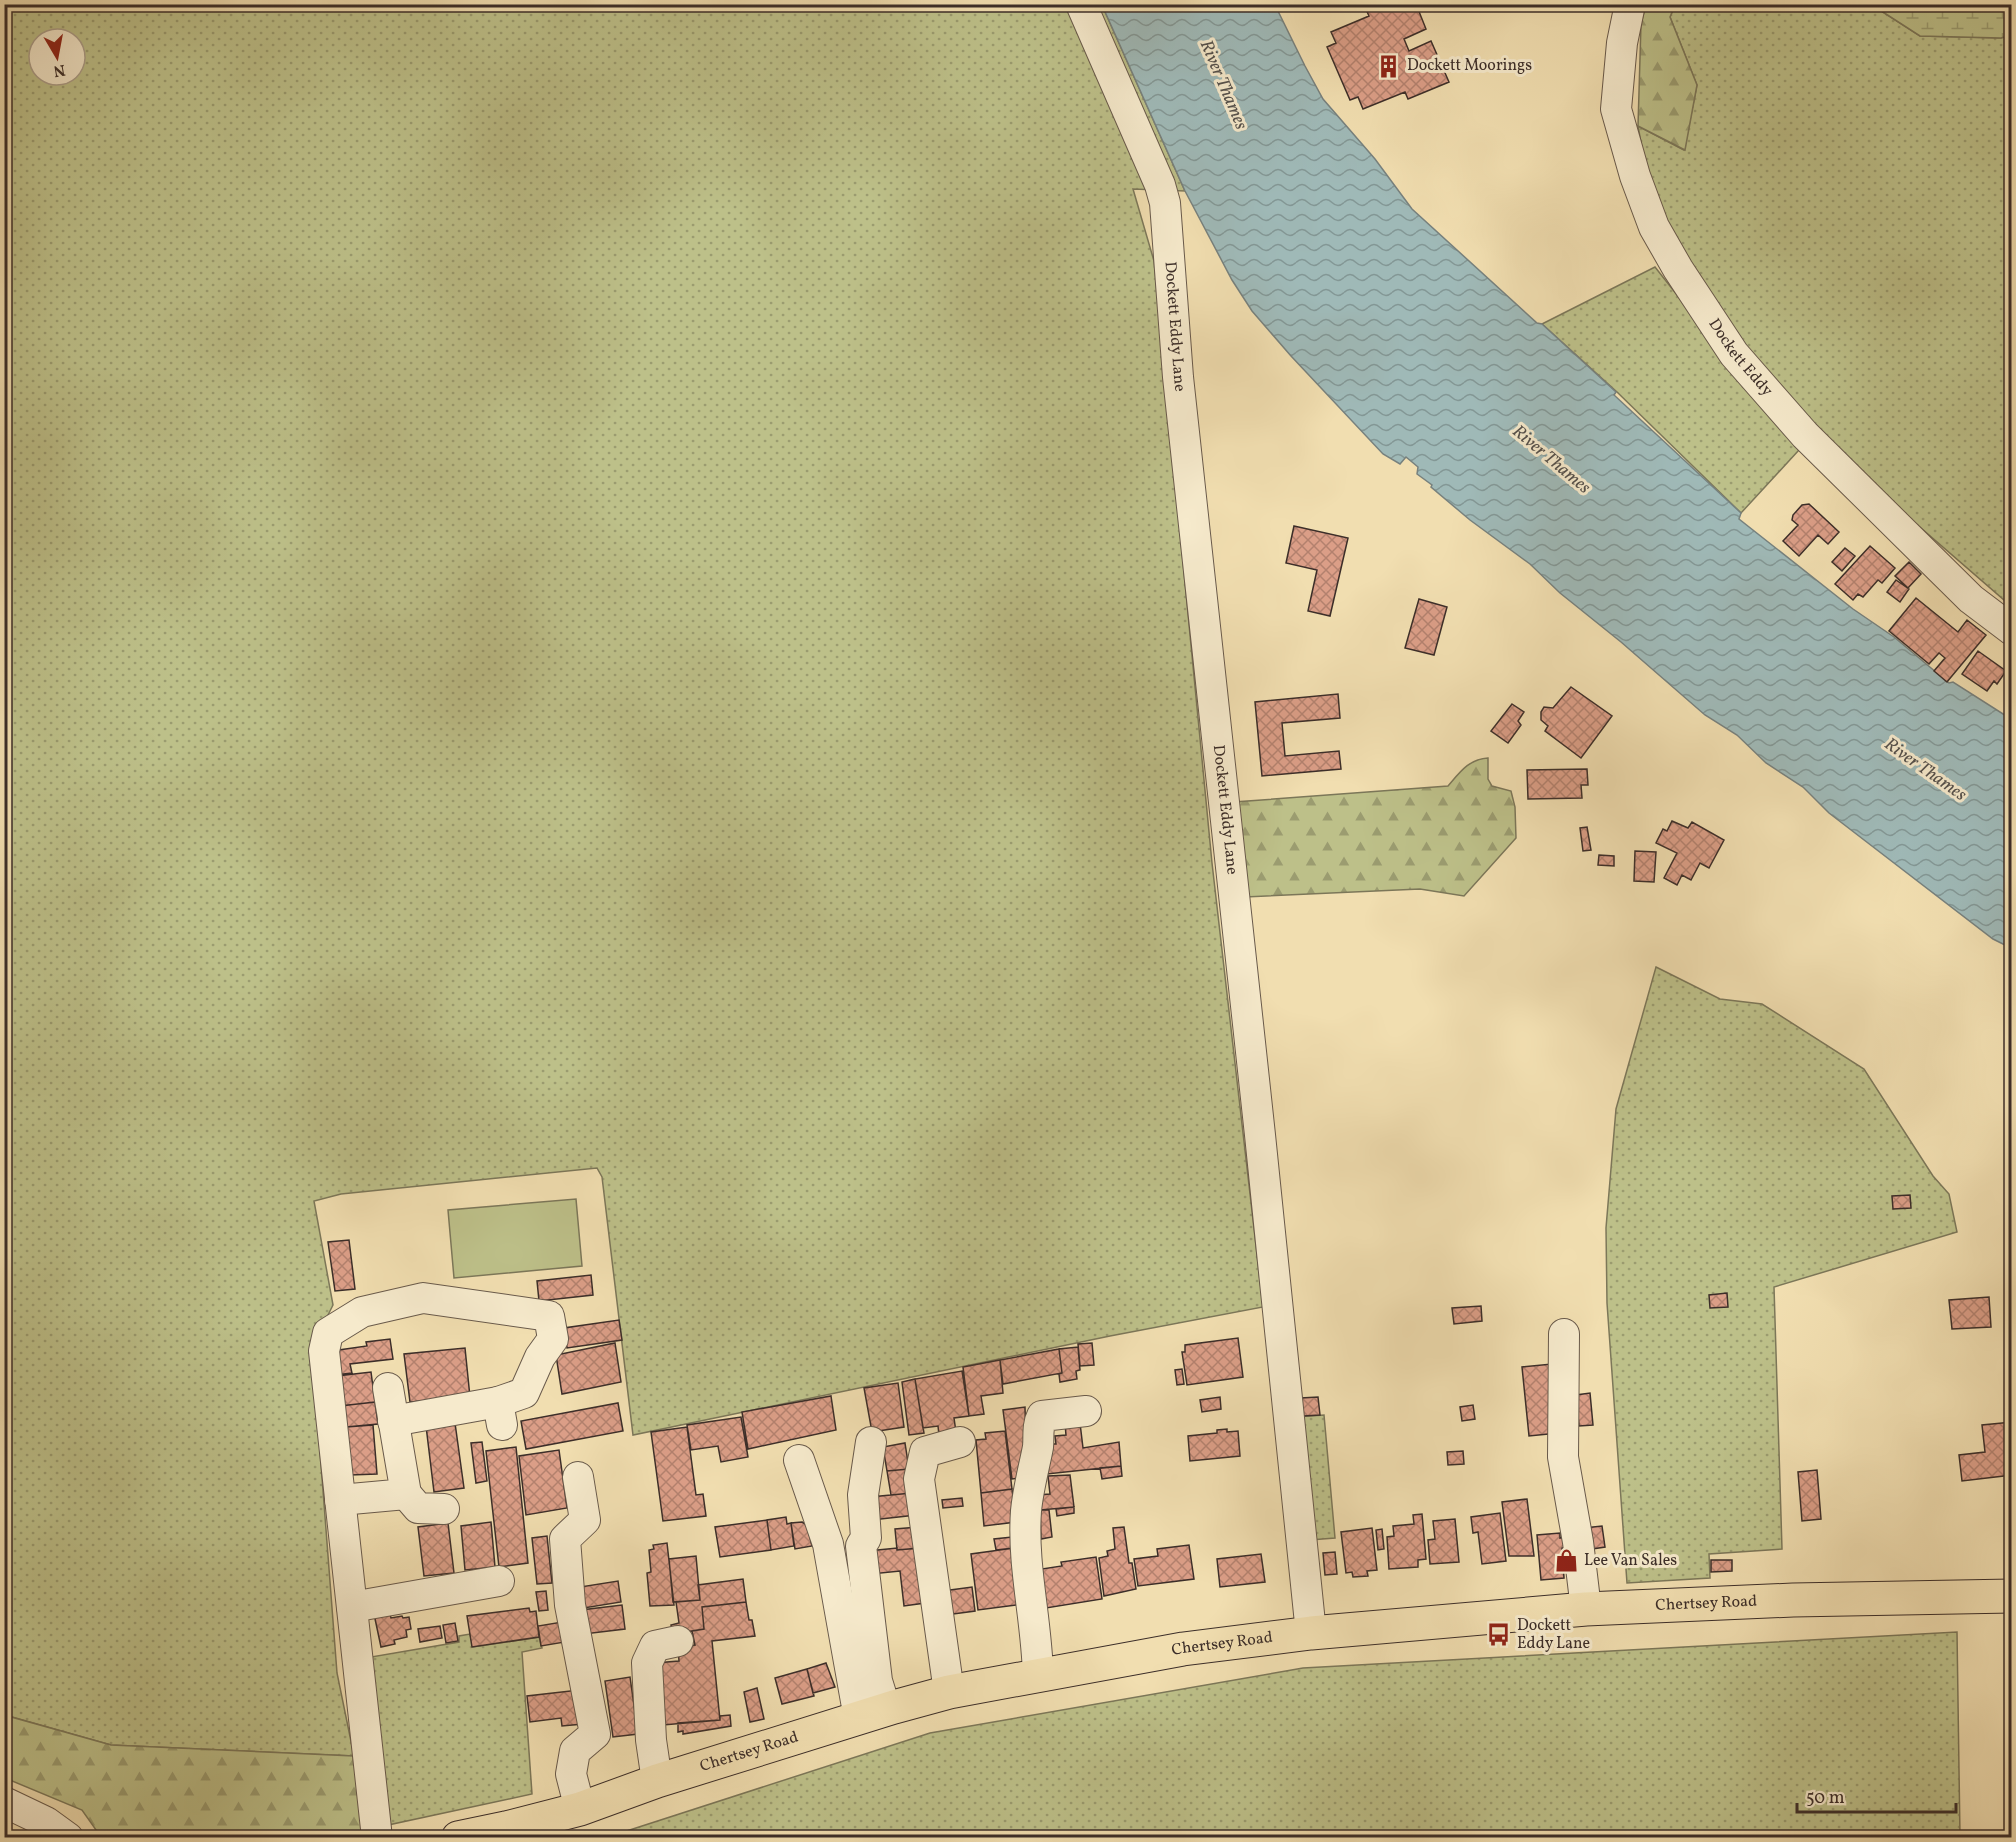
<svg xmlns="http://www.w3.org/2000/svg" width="2016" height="1842" viewBox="0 0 2016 1842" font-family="Vollkorn,serif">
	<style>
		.green { fill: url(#green-dots); stroke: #7c7759; stroke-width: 1.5; fill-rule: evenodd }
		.forest { fill: url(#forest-firs); stroke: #7c7759; stroke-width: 1.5 }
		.wetland { fill: url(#wetland-marsh); stroke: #7c7759; stroke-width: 1.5 }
		.pitch { fill: #bdc089; stroke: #7c7759; stroke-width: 1.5 }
		.water { fill: url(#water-waves); stroke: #77817e; stroke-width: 1.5 }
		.building { fill: url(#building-cross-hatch); stroke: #3c2e29; stroke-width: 1.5 }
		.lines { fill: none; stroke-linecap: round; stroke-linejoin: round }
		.minor-casing { stroke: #695a4b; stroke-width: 32 }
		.major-casing { stroke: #3c2e29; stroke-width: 35 }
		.minor { stroke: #f6eacc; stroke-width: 30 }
		.major { stroke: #f1deb0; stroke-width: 33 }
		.labels { text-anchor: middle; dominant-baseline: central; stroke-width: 6; stroke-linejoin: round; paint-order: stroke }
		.poi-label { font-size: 16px; fill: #3c2e29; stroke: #f6eacc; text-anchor: start }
		.street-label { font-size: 16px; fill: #3c2e29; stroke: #f6eacc }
		.water-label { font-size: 18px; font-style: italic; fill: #55514c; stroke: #f6eacc }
	</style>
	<defs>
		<pattern id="green-dots" width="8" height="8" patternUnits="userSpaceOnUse" patternTransform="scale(1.5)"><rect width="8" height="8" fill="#bdc089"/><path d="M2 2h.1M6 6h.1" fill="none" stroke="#9b9c70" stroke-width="1.8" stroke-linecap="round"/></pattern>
		<pattern id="forest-firs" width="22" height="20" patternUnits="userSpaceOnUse" patternTransform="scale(1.5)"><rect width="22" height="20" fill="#bdc089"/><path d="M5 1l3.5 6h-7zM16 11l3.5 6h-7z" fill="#9b9c70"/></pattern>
		<pattern id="wetland-marsh" width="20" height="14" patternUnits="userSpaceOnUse" patternTransform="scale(1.5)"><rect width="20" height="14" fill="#bdc089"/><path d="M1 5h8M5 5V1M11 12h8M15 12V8" fill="none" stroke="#9b9c70"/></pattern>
		<pattern id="water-waves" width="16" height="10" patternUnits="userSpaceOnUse" patternTransform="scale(1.5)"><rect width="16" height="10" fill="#9fb9b7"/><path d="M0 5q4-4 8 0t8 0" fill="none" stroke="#839795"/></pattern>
		<pattern id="building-cross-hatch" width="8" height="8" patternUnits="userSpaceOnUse" patternTransform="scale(1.5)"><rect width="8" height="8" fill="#db9e87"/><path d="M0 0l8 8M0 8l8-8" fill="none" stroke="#b3816e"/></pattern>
	</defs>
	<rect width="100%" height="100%" fill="#f1deb0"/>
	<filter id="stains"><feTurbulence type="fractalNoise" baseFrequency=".00333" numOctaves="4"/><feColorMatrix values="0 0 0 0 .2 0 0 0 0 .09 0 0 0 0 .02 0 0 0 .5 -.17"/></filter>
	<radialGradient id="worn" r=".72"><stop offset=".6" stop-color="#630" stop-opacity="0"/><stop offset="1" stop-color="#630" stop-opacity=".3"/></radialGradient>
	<path class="green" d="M4,5H1102L1185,191L1133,189L1154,261L1212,863L1263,1307L1110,1336L633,1435L602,1177L597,1168L341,1194L314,1201L333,1305L312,1347L337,1673L354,1756L111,1745L5,1715ZM39,39H75V75H39Z
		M1675,5H1872L1920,36L2001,38L2011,35V606L1854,470L1732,336L1653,210L1638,126L1684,150L1697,85L1670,17Z
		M1655,267L1799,450L1741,513L1617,392L1542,324Z
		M1656,967L1720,999L1762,1004L1864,1069L1933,1176L1949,1194L1957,1232L1774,1287L1782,1549L1709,1554L1710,1578L1627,1583L1607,1303L1606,1228L1616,1109Z
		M1324,1415L1335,1538L1310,1540L1295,1417Z
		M1957,1632L1960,1837H608L930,1733L1303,1668Z
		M470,1634L473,1647L539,1637L542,1648L522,1652L532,1794L388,1825L365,1658L459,1642V1636Z"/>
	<path class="forest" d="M1646,5H1675L1670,17L1697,85L1685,150L1638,126L1641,24Z
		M1488,758V779L1492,786L1511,791L1515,807L1516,838L1464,896L1420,889L1245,897L1234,802L1448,786C1460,772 1469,759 1488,758Z
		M4,1715L111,1745L354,1756L366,1835L356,1838L101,1837L82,1810L5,1778Z"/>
	<path class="wetland" d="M1872,5H2011V35L2001,38L1920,36Z"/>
	<path class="pitch" d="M576,1199L582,1266L454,1278L448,1210Z"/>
	<path class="water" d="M1102,5H1275L1305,66L1323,99L1375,159L1412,209L1537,323L1542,324L1616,392L1614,395L1741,513L1739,519L1853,609L1894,637L1949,683L1953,682L2011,719V948L1993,939L1829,813L1803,787L1766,763L1737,735L1705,715L1621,642L1560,593L1530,564L1470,520L1431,487L1432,485L1417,474L1418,467L1406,457L1400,464L1383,454L1291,356L1252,311L1232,280L1185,191Z"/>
	<path class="building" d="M1370,4H1416L1426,29L1404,39L1409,51L1431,41L1449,82L1408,99L1405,92L1363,109L1358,97L1350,100L1327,47L1336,43L1331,32L1369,16L1365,7Z
		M1809,504L1839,532L1828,544L1818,535L1799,556L1783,541L1798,525L1792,520L1793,515L1802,505Z
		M1294,526L1348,538L1330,616L1308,611L1317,570L1286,563Z
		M1870,546L1895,568L1882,583L1878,580L1863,597L1858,594L1853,600L1835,584Z
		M1845,548L1855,556L1842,571L1832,562Z
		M1909,562L1921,574L1908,588L1895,576Z
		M1896,580L1909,589L1900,602L1887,592Z
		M1916,598L1958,632L1967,620L1986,635L1947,682L1934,671L1945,658L1939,653L1929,664L1889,631Z
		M1419,599L1447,607L1434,655L1405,648Z
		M1978,651L2006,671L1997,684L1994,681L1987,691L1962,674Z
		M1571,687L1612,716L1581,758L1545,731L1548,726L1541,720V712L1544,707L1553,708Z
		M1338,694L1340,718L1282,723L1285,756L1339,751L1341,769L1262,776L1255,702Z
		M1512,704L1524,712L1518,721L1521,725L1508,743L1491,731Z
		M1587,769L1588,785H1581L1582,798L1528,799L1527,770Z
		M1672,821L1688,828L1692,822L1724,840L1709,868L1700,863L1691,880L1682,875L1677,885L1664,878L1677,853L1656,843L1663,829L1667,831Z
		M1587,827L1591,850L1583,851L1580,828Z
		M1635,851L1656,852L1654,882L1634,881Z
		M1599,855L1614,856V866L1598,865Z
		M1910,1195L1911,1208L1893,1209L1892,1196Z
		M349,1240L355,1289L335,1291L328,1242Z
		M591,1275L593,1295L539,1301L537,1281Z
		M1727,1293L1728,1307L1710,1308L1709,1295Z
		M1989,1297L1991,1327L1952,1329L1949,1300Z
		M1481,1306L1482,1321L1454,1324L1452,1308Z
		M619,1320L622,1340L567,1348L564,1328Z
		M1238,1338L1243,1377L1187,1385L1182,1352H1185V1345Z
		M390,1339L393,1359L350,1364L352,1373L335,1375L332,1351L367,1346L366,1342Z
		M615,1343L621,1382L562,1394L556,1355Z
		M1092,1343L1094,1365L1080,1366L1078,1344Z
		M1078,1347L1080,1370L1076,1371L1077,1379L1060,1382L1059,1374L1062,1373L1059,1349Z
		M465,1348L470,1397L410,1402L404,1354Z
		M1059,1349L1062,1373L1003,1384L1000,1360Z
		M1000,1360L1003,1393L981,1396L984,1414L969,1416L963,1367Z
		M1552,1364L1558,1433L1529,1436L1522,1367Z
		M1182,1369L1184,1384L1177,1385L1175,1370Z
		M962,1371L969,1416L954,1418L956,1432L939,1435L938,1426L923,1428L915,1379Z
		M371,1372L375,1402L340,1406L337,1376Z
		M915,1379L924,1433L909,1435L902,1382Z
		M898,1383L904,1427L872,1432L864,1388Z
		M1590,1393L1593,1425L1579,1426L1576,1395Z
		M831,1396L836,1430L748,1449L742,1412Z
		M1220,1397L1221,1409L1202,1412L1200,1400Z
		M1318,1397L1320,1415L1303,1416L1301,1398Z
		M375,1402L378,1424L346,1427L340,1406Z
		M618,1403L623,1431L526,1449L521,1421Z
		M1473,1405L1475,1419L1462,1421L1460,1407Z
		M1025,1407L1027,1477L1012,1479L1003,1410Z
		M741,1417L748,1457L721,1462L718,1446L691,1450L687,1425Z
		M2012,1422V1475L1962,1481L1959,1455L1985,1452L1982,1425Z
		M455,1423L464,1488L434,1492L426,1426Z
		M1080,1423L1083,1448L1119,1442L1121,1466L1047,1474V1463H1050L1048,1444H1056L1055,1436L1066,1435L1065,1424Z
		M373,1425L377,1474L350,1475L346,1427Z
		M687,1427L696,1495L703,1494L706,1516L663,1521L651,1432Z
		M1227,1429V1432L1238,1431L1240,1456L1190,1461L1188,1436L1217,1433V1430Z
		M1005,1431L1012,1489L981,1493L976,1440L986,1439L985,1433Z
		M482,1442L487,1481L476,1483L471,1443Z
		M905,1443L909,1469L887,1471L883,1447Z
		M516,1447L528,1563L499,1567L486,1451Z
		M559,1450L567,1508L526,1515L519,1456Z
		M1463,1451L1464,1464L1448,1465L1447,1452Z
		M1121,1466L1122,1476L1102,1479L1100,1468Z
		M909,1469L912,1493L891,1495L887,1471Z
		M1817,1470L1821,1519L1802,1521L1798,1472Z
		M1070,1475L1074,1507L1040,1510L1038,1495L1050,1494L1048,1476Z
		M1012,1489L1016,1522L984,1526L981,1493Z
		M912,1493L916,1515L872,1520L870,1497Z
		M962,1498L963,1506L943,1508L942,1500Z
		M1527,1499L1534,1556H1509L1502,1502Z
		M1074,1507V1513L1057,1516L1056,1509Z
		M1040,1510H1049L1052,1537L1041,1539Z
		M1500,1513L1506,1561L1482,1564L1478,1532L1473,1533L1471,1517Z
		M1422,1514L1426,1559L1418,1560V1567L1389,1569L1387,1537L1394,1536L1393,1526L1414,1524L1413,1515Z
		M786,1517L787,1524L791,1523L794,1546L771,1550L767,1520Z
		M1455,1519L1459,1562L1430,1564L1428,1540L1435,1539L1433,1521Z
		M767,1520L771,1550L720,1557L715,1527Z
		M491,1522L495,1567L465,1570L461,1526Z
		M802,1522L807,1525L812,1546L795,1549L791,1523Z
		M448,1523L454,1573L424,1576L418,1527Z
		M1602,1526L1605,1547L1586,1550L1584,1528Z
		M918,1527L921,1548L897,1550L895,1529Z
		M1124,1527L1129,1563H1132L1136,1589L1104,1596L1099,1558L1108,1556L1107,1551L1115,1549L1113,1528Z
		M1372,1528L1377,1570L1367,1571L1368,1576L1353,1577L1352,1572L1346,1573L1341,1532Z
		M1382,1529L1384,1549L1378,1550L1376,1530Z
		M1560,1533V1538L1566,1537L1567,1547L1562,1548L1564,1578L1541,1580L1537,1535Z
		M547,1536L552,1583L537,1584L532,1538Z
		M1012,1537L1014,1548L996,1550L994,1539Z
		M667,1543L674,1605L650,1606L647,1573L651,1572L649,1550L654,1549L653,1545Z
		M1189,1545L1194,1579L1138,1586L1134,1559L1158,1556L1157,1549Z
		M897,1548V1550L919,1548L925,1603L904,1606L900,1571L871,1574L868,1551Z
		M1014,1548L1023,1604L978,1610L971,1554Z
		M1335,1552L1337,1574L1325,1575L1323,1553Z
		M1261,1554L1265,1582L1220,1587L1217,1559Z
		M696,1556L700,1600L673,1602L669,1559Z
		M1096,1557L1102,1599L1046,1608L1035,1570L1062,1566L1061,1562Z
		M1711,1560H1732V1571L1711,1572Z
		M743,1579L746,1602L702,1607L704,1629L673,1634L671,1625L679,1623L676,1602L700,1600L698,1585Z
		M618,1581L621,1602L584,1608L580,1587Z
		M972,1587L975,1611L946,1615L943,1591Z
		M546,1591L548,1610L539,1611L536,1592Z
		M746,1602L749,1620H752L755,1636L712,1641L720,1720L663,1725L655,1663L679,1661L678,1647L695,1645L692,1631L704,1629L702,1607Z
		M622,1605L625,1629L584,1634L581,1610Z
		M529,1608L530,1612L536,1611L539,1637L472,1647L467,1616Z
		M389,1611L391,1618L402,1616L403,1618L409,1617L411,1629L406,1630L407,1637L394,1640L395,1644L381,1647L374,1614Z
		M562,1622L565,1642L541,1646L538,1626Z
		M455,1623L458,1641L446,1643L443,1625Z
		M440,1626L442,1638L420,1642L418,1629Z
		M826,1663L835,1687L813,1693L807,1669Z
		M807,1669L814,1696L782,1704L775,1678Z
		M630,1677L638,1734L613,1737L605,1681Z
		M757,1688L764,1719L750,1722L744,1692Z
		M579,1690L583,1724L562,1726L561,1718L530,1722L527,1696Z
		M730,1715L731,1726L683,1734V1731L678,1732V1723L720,1720V1716Z"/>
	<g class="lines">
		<defs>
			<g id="minor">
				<path id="s1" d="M1081,4L1160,185L1165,203L1178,377L1260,1135L1311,1633"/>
				<path id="s2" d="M1630,4L1622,43L1616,109L1635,176L1654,227L1678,269L1734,354L1805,435L1971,599L2012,630"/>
				<path d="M1564,1334L1563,1457L1578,1542L1586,1609"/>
				<path d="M393,1421L498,1402"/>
				<path d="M871,1442L863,1495L866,1538L861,1546L877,1681L886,1710"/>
				<path d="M799,1460L828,1544L859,1718"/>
				<path d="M578,1477L585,1520L565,1539L570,1605L595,1734L575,1751L571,1774L580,1809"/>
				<path d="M406,1494L418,1508L444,1509"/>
				<path d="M340,1500L406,1494L388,1388"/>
				<path d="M352,1607L499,1581"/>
				<path d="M1038,1676C1037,1621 1022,1566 1026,1511C1028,1489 1034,1468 1038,1447C1039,1436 1037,1426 1042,1416L1086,1411"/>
				<path d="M949,1692L919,1479L925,1452L960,1442"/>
				<path d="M657,1781L651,1740L647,1663L655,1646L678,1641"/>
				<path d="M4,1802L46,1822L68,1838"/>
				<path d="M377,1838L324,1351L328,1333L362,1312L423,1298L549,1316L553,1339L540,1357L524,1393L498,1402L502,1425"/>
			</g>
			<g id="major">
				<path id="s3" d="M458,1838L506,1828L580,1809L657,1781L894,1707L949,1692L1183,1649L1311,1633L1586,1609L1793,1600L2012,1596"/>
			</g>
		</defs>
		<use href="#minor" class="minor-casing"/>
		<use href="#major" class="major-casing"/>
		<use href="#minor" class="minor"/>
		<use href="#major" class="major"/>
	</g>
	<defs>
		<symbol id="building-bare" viewBox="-9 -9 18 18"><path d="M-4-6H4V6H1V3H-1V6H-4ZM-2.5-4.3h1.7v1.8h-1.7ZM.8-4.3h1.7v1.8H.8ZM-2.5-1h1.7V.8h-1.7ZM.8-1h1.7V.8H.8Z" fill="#8f2418" stroke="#f6eacc" stroke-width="2.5" paint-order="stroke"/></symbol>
		<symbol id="shop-bare" viewBox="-9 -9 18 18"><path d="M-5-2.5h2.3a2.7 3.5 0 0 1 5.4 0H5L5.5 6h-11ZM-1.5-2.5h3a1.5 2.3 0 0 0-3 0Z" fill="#8f2418" stroke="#f6eacc" stroke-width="2.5" paint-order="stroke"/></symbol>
		<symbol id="bus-bare" viewBox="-9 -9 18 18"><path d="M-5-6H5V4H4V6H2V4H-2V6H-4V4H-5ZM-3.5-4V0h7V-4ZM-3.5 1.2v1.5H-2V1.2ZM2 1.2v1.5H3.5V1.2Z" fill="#8f2418" stroke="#f6eacc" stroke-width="2.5" paint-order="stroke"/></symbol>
	</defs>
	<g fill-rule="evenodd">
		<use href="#building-bare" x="1372" y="50" width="33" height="33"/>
		<use href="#shop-bare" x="1550" y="1544" width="33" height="33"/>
		<use href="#bus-bare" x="1482" y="1618" width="33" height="33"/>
	</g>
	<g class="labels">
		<g class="poi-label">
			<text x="1407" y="66">Dockett Moorings</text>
			<text x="1584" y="1561">Lee Van Sales</text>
			<text x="1517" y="1626">Dockett<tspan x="1517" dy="18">Eddy Lane</tspan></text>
		</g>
		<g class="street-label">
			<text stroke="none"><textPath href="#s1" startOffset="340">Dockett Eddy Lane</textPath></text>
			<text stroke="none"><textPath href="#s2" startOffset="387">Dockett Eddy</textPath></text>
			<text stroke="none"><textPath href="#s1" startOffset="826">Dockett Eddy Lane</textPath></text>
			<text stroke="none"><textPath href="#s3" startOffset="1276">Chertsey Road</textPath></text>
			<text stroke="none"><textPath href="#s3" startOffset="790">Chertsey Road</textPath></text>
			<text stroke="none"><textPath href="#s3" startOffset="304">Chertsey Road</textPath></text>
		</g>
		<g class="water-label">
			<text transform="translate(1223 85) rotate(67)">River Thames</text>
			<text transform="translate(1551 460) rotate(40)">River Thames</text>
			<text transform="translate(1925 770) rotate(35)">River Thames</text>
		</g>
	</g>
	<rect width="2016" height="1842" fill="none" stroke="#f1deb0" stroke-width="24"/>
	<rect x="6" y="6" width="2004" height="1830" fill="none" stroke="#3c2e29" stroke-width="3"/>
	<rect x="12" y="12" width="1992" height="1818" fill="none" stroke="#3c2e29" stroke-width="1.5"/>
	<g transform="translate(57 57) rotate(170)"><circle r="28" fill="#f6eacc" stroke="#ac9f8b" stroke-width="1.5"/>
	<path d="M0-4.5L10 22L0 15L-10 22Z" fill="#8f2418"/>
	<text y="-9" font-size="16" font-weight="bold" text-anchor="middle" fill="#3c2e29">N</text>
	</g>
	<path d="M1797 1803v9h159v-9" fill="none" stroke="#3c2e29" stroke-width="3"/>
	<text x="1806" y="1803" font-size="18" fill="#3c2e29" stroke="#f6eacc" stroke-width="4.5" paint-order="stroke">50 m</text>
	<rect width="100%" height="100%" filter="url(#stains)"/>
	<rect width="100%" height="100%" fill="url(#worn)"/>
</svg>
